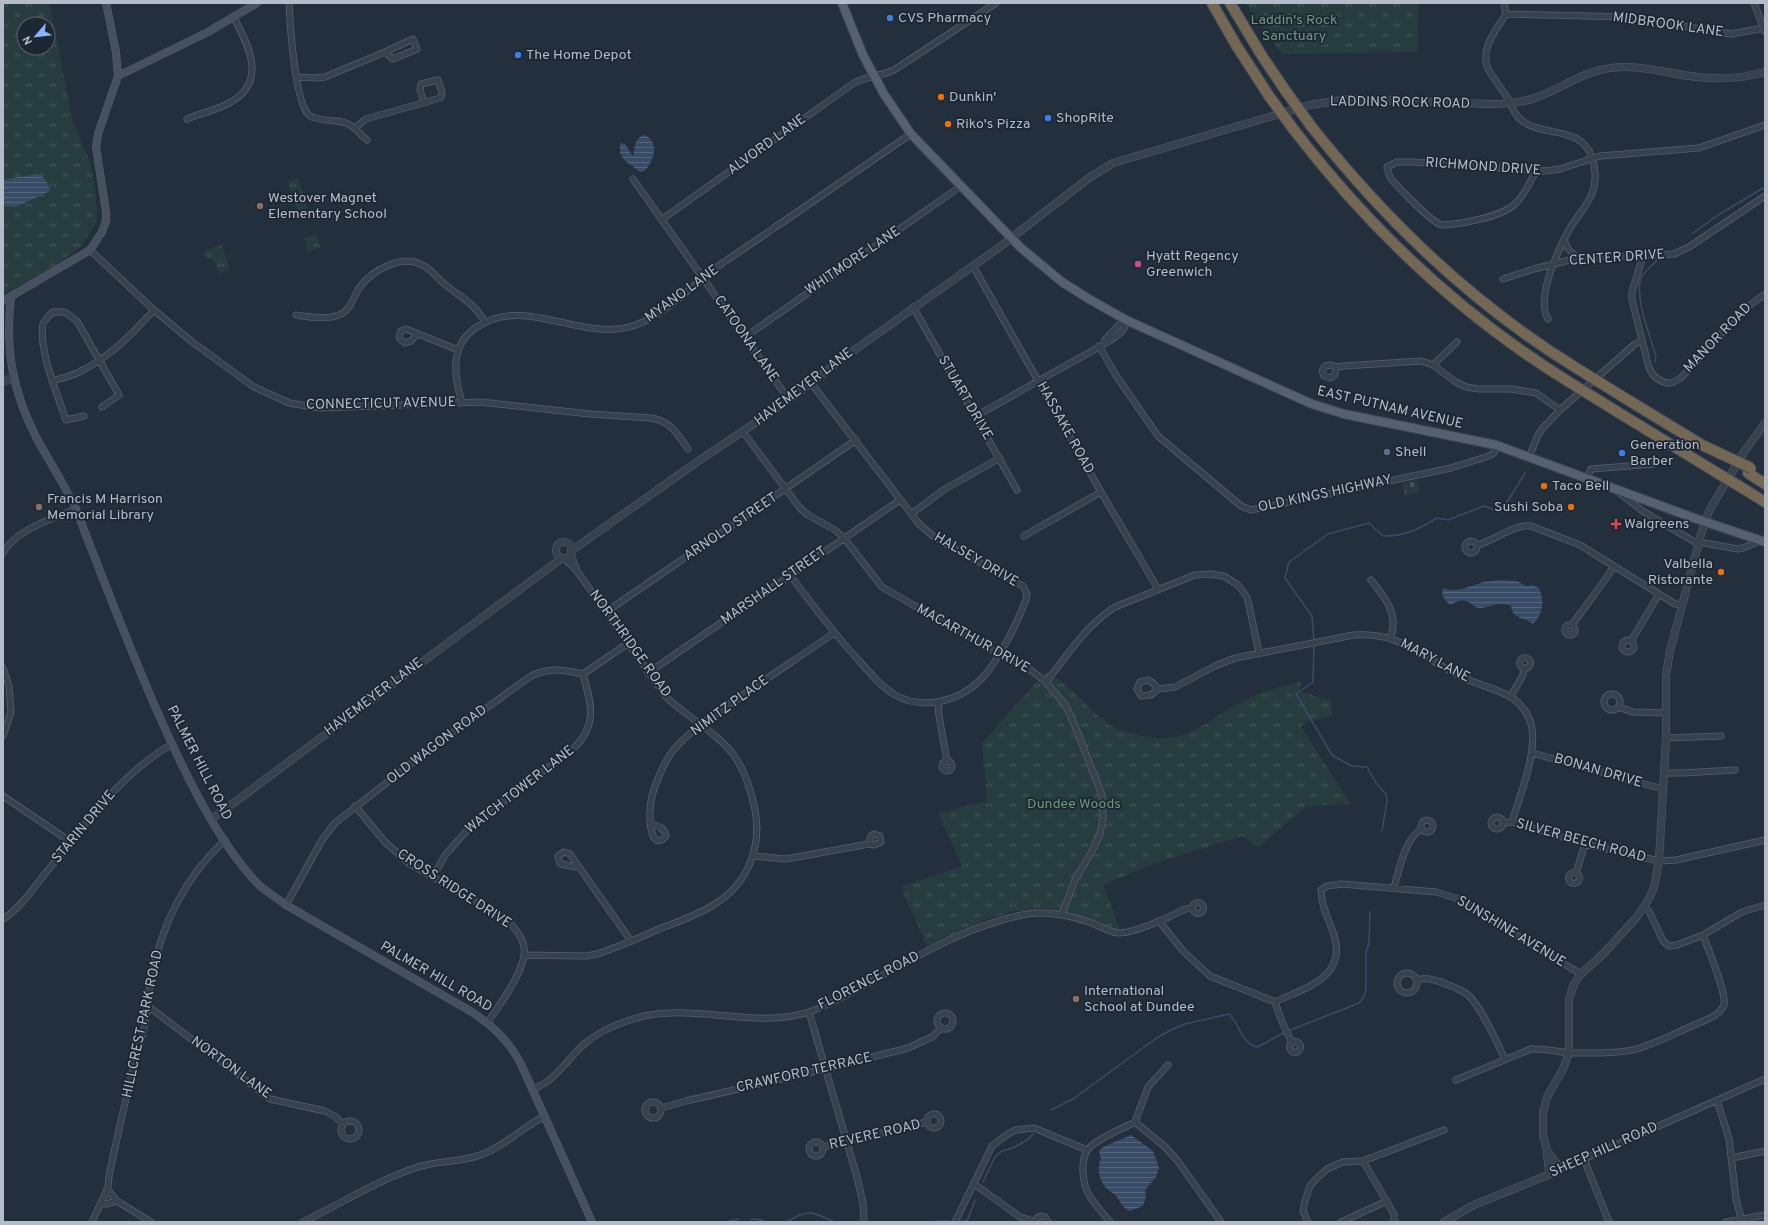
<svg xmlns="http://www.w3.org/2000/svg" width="1768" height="1225" viewBox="0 0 1768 1225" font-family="Overpass,sans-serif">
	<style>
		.grass { fill: url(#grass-tufts); fill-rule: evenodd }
		.cemetery { fill: url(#cemetery-stones) }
		.water { fill: url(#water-rules) }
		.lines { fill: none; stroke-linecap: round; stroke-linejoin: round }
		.stream { stroke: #394c67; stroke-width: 1.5 }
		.minor-casing { stroke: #565f6c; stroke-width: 7 }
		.tertiary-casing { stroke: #565f6c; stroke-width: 8 }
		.secondary-casing { stroke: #565f6c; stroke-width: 8 }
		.primary-casing { stroke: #414a57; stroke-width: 10 }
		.motorway-casing { stroke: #434c59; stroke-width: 12 }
		.minor { stroke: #38414e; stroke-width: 5.5 }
		.tertiary { stroke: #38414e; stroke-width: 7 }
		.secondary { stroke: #465061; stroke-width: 7 }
		.primary { stroke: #56606e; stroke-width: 8 }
		.motorway { stroke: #746855; stroke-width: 10 }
		.motorway-bridge-casing { stroke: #434c59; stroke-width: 12; stroke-linecap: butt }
		.motorway-bridge { stroke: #746855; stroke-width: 10 }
		.shop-dot { fill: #3f7fe0; stroke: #1d2633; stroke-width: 1.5 }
		.food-dot { fill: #e8710a; stroke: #1d2633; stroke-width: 1.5 }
		.education-dot { fill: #8d6e63; stroke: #1d2633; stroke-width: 1.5 }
		.hotel-dot { fill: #d1479c; stroke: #1d2633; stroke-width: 1.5 }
		.service-dot { fill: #5c6f8a; stroke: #1d2633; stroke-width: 1.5 }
		.health-dot { fill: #e0444e; stroke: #1d2633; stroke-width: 1.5 }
		.labels { text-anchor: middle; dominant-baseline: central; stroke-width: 3.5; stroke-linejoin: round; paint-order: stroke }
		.poi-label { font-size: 14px; fill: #b4bcc9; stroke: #1d2633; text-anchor: start }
		.park-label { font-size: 14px; fill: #6b9a76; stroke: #1d2633 }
		.street-label { font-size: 14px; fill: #b4bcc9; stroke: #1d2633 }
	</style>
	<defs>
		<pattern id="grass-tufts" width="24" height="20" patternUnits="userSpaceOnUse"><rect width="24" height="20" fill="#263c3f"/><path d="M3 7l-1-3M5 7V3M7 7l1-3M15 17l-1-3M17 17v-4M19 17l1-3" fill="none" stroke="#435659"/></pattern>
		<pattern id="cemetery-stones" width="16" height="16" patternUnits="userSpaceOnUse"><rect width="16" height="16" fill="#263c3f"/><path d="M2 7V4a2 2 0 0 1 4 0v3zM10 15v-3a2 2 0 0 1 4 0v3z" fill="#435659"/></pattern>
		<pattern id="water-rules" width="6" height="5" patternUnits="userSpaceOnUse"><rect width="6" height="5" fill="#394c67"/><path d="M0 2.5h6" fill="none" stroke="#53647b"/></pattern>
	</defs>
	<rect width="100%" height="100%" fill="#242f3e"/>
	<path class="grass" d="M3,3H49L73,122L91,165L96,195L97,221L81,247L56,265L3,295ZM24,24H48V48H24Z
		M1245,3H1418V52L1282,54Z
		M298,178L308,209L298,212L288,181Z
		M317,235L320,248L308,251L304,238Z
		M222,245L230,270L219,274L214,261L206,257L204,251Z
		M1046,671C1054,677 1063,682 1070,689C1085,702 1098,719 1117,729C1121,731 1127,731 1131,733C1189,751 1202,719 1249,699C1265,691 1284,686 1301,681L1300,691L1331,701L1332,716L1306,721L1301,727L1351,804L1307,806L1259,847L1242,836L1153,864L1103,885L1120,929L1109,928L1052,909L1015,911L985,920L927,947L901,887L962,866L938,813L987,801L982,743Z"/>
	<path class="cemetery" d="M1416,480L1419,492L1406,496L1402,484Z"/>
	<path class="water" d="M643,135C661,139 654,164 643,172H640L624,160L620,153V143L625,144L633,156C635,147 634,140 643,135Z
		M37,174C44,176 50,185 50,191L16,207L7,206L3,202V180Z
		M1499,580L1517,581L1526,586L1532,585L1539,588C1545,600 1543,615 1533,624C1523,616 1513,620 1511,606C1498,601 1493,607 1481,608C1470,609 1471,593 1450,605L1445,600L1442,594L1443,588C1456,593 1468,587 1480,583C1486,581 1493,581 1499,580Z
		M1131,1135L1153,1151L1159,1168L1156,1177L1145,1190L1146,1196L1143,1206L1130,1211C1122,1208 1121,1202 1116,1196C1113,1193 1109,1191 1106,1188C1100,1181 1096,1167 1101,1159L1099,1151L1103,1147Z"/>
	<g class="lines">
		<path class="stream" d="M1693,233L1718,215L1765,187
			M1655,362L1656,356C1650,336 1633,295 1642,276C1645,271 1653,265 1657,260
			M1314,641L1312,616L1285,578L1289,562L1328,534L1369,523L1383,536C1406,536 1417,530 1437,518L1448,520L1484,506L1495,510L1503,509L1525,473
			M1314,644L1313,682L1296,694L1332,755L1351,766L1367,767L1376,783L1386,794L1387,801L1382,831
			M1288,1031L1359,1003L1363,998L1366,990V952L1369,943L1370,912
			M1051,1110L1073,1099L1158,1037L1173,1029L1185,1024L1229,1014C1239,1023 1242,1045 1258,1047L1285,1032
			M983,1182L995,1157L1002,1151L1013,1148L1027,1140L1033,1134
			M751,1219L761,1220L765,1222
			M961,1221H967L975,1200
			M726,1222L738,1219
			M786,1222C809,1209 811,1211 834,1222
			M925,1222L948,1221"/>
		<defs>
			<path id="minor" d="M289,3C290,23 295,106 310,116C321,122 335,119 346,123C355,126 360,135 367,140
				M1504,3L1506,14
				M1754,3L1765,32
				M1506,14C1495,32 1480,48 1488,69C1494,79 1501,88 1507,97C1511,105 1514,114 1521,120C1544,138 1582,125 1592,158C1596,169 1596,181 1593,191C1588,206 1576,217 1569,230C1559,248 1535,299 1548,319
				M1506,14L1628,17L1731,34L1764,28
				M297,77L315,78L325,77L385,52L393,59L417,49L413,39L385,52
				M187,119C201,113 218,110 231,102C267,81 249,46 234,18
				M355,128L366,119L440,98L441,97L442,92L438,80L421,84L420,90L424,102
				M1536,171C1530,182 1525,194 1516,203C1503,217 1461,224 1442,225C1432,223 1399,188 1391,179C1389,176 1388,171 1387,167L1397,162H1414L1545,171L1560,169L1600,156L1699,148L1765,125
				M633,179L789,400
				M661,220L854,83C867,76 881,76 894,70L996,3
				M1564,241L1569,250L1578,258
				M90,250L154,310L191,341L254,387L289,403L320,408L480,402L590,414L651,418C671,421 677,434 688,449
				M1643,256L1632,292V300L1649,368C1653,377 1662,384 1672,383L1681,378L1742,311L1765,294
				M973,266L1101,492L1158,589
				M1503,279L1534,269L1578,258L1674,254L1689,247L1765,196
				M913,307L1017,490
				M296,315C309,317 326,320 339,315C352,310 353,296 360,287C372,270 402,254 422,265C430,268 435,275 441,281C459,297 472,300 485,322
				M417,334L411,341L405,343L401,340L399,337L401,331L406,329L458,350
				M745,337L961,186
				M1105,340L1119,325L1126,320
				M1099,346L1117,377L1158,436L1241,506L1251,510L1451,468L1489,456L1494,453L1496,445
				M1433,365L1457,342
				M1336,367L1331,365L1325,366L1322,371L1324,376L1331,378L1335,374L1336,367L1344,366L1421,361L1433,365L1456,382L1466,387L1479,389H1511L1536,393L1560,410
				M52,381C62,378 73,376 81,371C110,357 133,333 154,310
				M462,403C454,376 449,345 477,327C526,294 583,344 636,325C663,315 687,291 709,273C730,257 753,243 774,228C820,197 865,165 911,134
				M84,416L66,420C58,396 38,349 43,324C44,320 50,315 53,312H65L77,321L119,395L102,407
				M976,416L1108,342C1117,335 1126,332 1126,320
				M743,432L800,508L808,515L835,530L844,538L882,587L999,654L1024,665L1046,682L1066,706L1075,726L1102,795L1103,817L1100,834L1092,851L1075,880L1062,914
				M1529,457L1538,435L1542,429L1560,410L1635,344L1642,340
				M1587,478L1591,469L1654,464
				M1618,492L1644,512L1693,541L1738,549L1743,548L1760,541
				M911,514L945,489L1000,458
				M1024,536L1101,492
				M1465 547a6 6 0 1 1 12 0a6 6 0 1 1-12 0Z
				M1477,545C1495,541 1512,524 1531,526L1580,545L1659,594L1675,604L1682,605
				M3,553C15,530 52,519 76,509
				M571,554L576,568
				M790,575C813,606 836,636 862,664C872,675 882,688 895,695C922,710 958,702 979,681C997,665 1017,623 1026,600L1027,594L1023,586L944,543L933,536L919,524L811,383
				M1371,580C1385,597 1400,616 1390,638
				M606,612L856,440
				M1572,625L1575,628V632L1572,635H1568L1565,632V628L1568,625H1572C1586,605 1601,587 1614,566
				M1622 646a6 6 0 1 1 12 0a6 6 0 1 1-12 0Z
				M1631,641L1659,594
				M1519.5 663a5.5 5.5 0 1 1 11 0a5.5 5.5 0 1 1-11 0Z
				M3,668L9,686L11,712L3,736
				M648,673L900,500
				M1046,682C1067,656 1086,625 1115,607L1195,575L1210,574L1224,576L1238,585L1247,597L1250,610L1259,653
				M1158,689L1154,684L1148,680L1140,682L1137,689L1141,696L1151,695L1158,689L1175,687L1215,666L1235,658L1354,635C1402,631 1423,659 1462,677C1488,690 1519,690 1530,721C1540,748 1520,794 1512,822
				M1604 702a8 8 0 1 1 16 0a8 8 0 1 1-16 0Z
				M1511,696L1523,675L1524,668
				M938,702L939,716L947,761
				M1618,707L1633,712L1666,713
				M1666,738L1721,736
				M1532,753L1663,789
				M942 766a5 5 0 1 1 10 0a5 5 0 1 1-10 0Z
				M1664,773H1682L1735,770
				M3,796L71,842
				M355,806L385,842L410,864L502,917C514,925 527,941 524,956C519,980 501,1002 488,1022
				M1491 823a6 6 0 1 1 12 0a6 6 0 1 1-12 0Z
				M1421 826a6 6 0 1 1 12 0a6 6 0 1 1-12 0Z
				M1503,823L1512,822L1585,844L1659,861L1676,860L1765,840
				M651,824C658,826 665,828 666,836C651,853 649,819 650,811C650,792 665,758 678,745C697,725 721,710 743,695C773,674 804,654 834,633
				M754,856L786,859L869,844L874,845L881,842L880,836L874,834L871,836L869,844
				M577,867L560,864L558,856L564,852L570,854L631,941
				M1568.5 878a5.5 5.5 0 1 1 11 0a5.5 5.5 0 1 1-11 0Z
				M1576,873L1585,844
				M433,876L446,854L471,826L575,747C598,723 591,703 583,674
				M1394,887C1400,868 1404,841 1421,829
				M1192.5 908a5.5 5.5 0 1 1 11 0a5.5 5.5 0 1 1-11 0Z
				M286,905L322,840L335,823L435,745L531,676C551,667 562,670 583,674L627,644
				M1644,907L1649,911L1663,941L1669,946L1677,945L1703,935L1742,912L1765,905
				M3,919C21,908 35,886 48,870C86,824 120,774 172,744
				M1159,921L1183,951L1210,976L1275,1002C1307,987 1349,977 1333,932C1328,918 1321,905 1321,890L1327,886L1342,884L1436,892L1462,900L1519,937L1581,974
				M524,955L586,956L597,954C618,947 639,938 659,929C678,922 698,915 715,904C748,884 762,846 755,810C751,790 745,770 733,754C714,730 687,717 666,697L577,571L564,558
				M1397 983a10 10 0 1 1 20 0a10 10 0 1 1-20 0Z
				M1416,980C1426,977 1437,980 1446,984C1454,987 1462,990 1468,995C1481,1006 1497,1043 1505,1059
				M1275,1002L1282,1022L1292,1043
				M148,1006L270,1099L325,1111L336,1117L343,1124
				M809,1012L857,1177L863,1203L864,1222
				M937 1021a8 8 0 1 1 16 0a8 8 0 1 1-16 0Z
				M1289.5 1047a5.5 5.5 0 1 1 11 0a5.5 5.5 0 1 1-11 0Z
				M1456,1080L1531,1049C1545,1048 1557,1052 1570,1053C1591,1053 1621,1054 1640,1048C1659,1042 1676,1033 1694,1025C1703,1021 1720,1016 1724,1005C1727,994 1708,949 1703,935
				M533,1089C556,1080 566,1061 583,1045C597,1033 616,1024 633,1019C690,1001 753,1030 809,1012C831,1005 850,993 870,982C918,956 967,926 1022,915C1044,910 1068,915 1089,922C1098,925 1108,932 1119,933C1135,933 1170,917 1185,909L1193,908
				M1717,1100L1729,1139L1736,1199L1742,1222
				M645 1110a8 8 0 1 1 16 0a8 8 0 1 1-16 0Z
				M661,1108L686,1101L825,1069L908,1048L932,1037L941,1028
				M927 1121a7 7 0 1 1 14 0a7 7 0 1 1-14 0Z
				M341 1130a9 9 0 1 1 18 0a9 9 0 1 1-18 0Z
				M1135,1122L1164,1146L1177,1160L1221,1222
				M809 1149a7 7 0 1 1 14 0a7 7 0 1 1-14 0Z
				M823,1147L927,1122
				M1732,1158L1765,1151
				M1584,1159L1609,1222
				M1363,1161L1444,1130
				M1559,1170L1765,1079
				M974,1184L1020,1217L1035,1222
				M107,1189L117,1201L151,1222
				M102,1203L106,1204L117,1201
				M92,1222L108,1188L109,1176C116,1143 123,1110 131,1078C134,1063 139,1049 143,1034C147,1016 148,998 151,980C161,925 184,878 225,840
				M303,1222C340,1204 376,1181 415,1168C437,1160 461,1163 483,1154C507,1145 522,1127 545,1116
				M955,1222L992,1146L1005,1136L1015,1130L1034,1128L1087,1150
				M1035,1222L1037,1218L1041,1216L1045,1217L1048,1222
				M1110,1222C1103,1213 1095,1205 1089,1195C1082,1183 1079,1156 1091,1146C1104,1136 1121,1129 1135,1122L1148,1087L1168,1065
				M1308,1222L1303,1211L1305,1201L1310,1186L1317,1178L1327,1169L1343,1162L1363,1161L1394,1214V1222
				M1341,1222L1387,1201
				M1726,1222L1765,1215"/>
			<path id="tertiary" d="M3,382L13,377
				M556 550a8 8 0 1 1 16 0a8 8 0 1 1-16 0Z
				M571,551L697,462L789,400L839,361L1001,246L1089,178L1113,163L1310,105L1349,99L1489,104C1507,104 1524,103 1540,96C1564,87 1584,71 1611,68C1640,64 1669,74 1698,77C1721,80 1743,78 1765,72
				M212,819L562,558
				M1547,1151L1561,1169
				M1549,1174L1547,1151L1543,1135V1113L1547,1097L1563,1069L1569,1053V999L1574,984L1581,974L1604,953L1636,918L1647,902L1654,888L1659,861L1666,738V675L1670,651L1701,534L1709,511L1744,452L1765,423
				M1444,1222L1474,1205L1555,1172"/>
			<path id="secondary" d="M118,76L208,32L257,3
				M11,297C5,348 12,390 36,437C49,461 64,484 76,509C102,577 128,644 157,711C182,767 216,841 259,885C267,892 277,898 286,905L472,1012C493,1026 509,1041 521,1064L592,1222
				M3,301L90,250L102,232L106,221V212L96,147L98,134L118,76L116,52L106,3"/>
			<path id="primary" d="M842,3L863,55L884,94L911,134L1020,247L1062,282L1089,299L1126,320L1312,404L1344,414L1496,445L1694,518L1765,542"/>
			<path id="motorway" d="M1212,3L1236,45L1269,96
				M1230,3L1262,56L1285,90
				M1311,126C1386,221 1475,306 1578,369
				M1294,130C1370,229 1462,316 1569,382
				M1628,400L1702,445
				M1616,411L1714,471
				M1748,473L1765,484
				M1739,486L1765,502"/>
		</defs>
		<use href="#minor" class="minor-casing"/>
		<use href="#tertiary" class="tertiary-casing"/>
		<use href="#secondary" class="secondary-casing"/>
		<use href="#primary" class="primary-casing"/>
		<use href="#motorway" class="motorway-casing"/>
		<use href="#minor" class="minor"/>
		<use href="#tertiary" class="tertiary"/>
		<use href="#secondary" class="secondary"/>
		<use href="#primary" class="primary"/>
		<use href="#motorway" class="motorway"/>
		<defs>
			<path id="motorway-bridge" d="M1285,90L1311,126
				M1269,96L1294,130
				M1578,369L1628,400
				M1569,382L1616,411
				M1702,445L1751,468
				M1714,471L1739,486"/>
		</defs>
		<use href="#motorway-bridge" class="motorway-bridge-casing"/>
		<use href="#motorway-bridge" class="motorway-bridge"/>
	</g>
	<g class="shop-dot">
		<circle cx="890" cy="18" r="4"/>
		<circle cx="518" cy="55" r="4"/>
		<circle cx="1048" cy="118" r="4"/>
		<circle cx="1622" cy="453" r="4"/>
	</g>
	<g class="food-dot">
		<circle cx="941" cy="97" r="4"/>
		<circle cx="948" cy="124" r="4"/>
		<circle cx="1544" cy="486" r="4"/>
		<circle cx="1571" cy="507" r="4"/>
		<circle cx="1721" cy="572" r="4"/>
	</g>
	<g class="education-dot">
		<circle cx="260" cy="206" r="4"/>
		<circle cx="39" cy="507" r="4"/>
		<circle cx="1076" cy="999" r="4"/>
	</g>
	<circle class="hotel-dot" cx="1138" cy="264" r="4"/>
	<circle class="service-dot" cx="1387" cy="452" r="4"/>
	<path class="health-dot" d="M1614 518h4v4h4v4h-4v4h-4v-4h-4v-4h4z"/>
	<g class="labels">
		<g class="poi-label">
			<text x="898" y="18">CVS Pharmacy</text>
			<text x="526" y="55">The Home Depot</text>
			<text x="949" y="97">Dunkin'</text>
			<text x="1056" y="118">ShopRite</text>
			<text x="956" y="124">Riko's Pizza</text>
			<text x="268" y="198">Westover Magnet<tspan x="268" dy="16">Elementary School</tspan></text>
			<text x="1146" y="256">Hyatt Regency<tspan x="1146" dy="16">Greenwich</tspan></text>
			<text x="1630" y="445">Generation<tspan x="1630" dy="16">Barber</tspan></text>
			<text x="1395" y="452">Shell</text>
			<text x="1552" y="486">Taco Bell</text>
			<text x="47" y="499">Francis M Harrison<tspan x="47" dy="16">Memorial Library</tspan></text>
			<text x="1563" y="507" text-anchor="end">Sushi Soba</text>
			<text x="1624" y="524">Walgreens</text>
			<text x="1713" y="564" text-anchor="end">Valbella<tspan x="1713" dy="16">Ristorante</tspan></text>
			<text x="1084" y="991">International<tspan x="1084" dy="16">School at Dundee</tspan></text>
		</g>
		<g class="park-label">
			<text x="1294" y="20">Laddin's Rock<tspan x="1294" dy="16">Sanctuary</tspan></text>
			<text x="1074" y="804">Dundee Woods</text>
		</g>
		<g class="street-label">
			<text transform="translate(1668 25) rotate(8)">MIDBROOK LANE</text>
			<text transform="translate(1400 103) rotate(1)">LADDINS ROCK ROAD</text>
			<text transform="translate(767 145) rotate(-36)">ALVORD LANE</text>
			<text transform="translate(1483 167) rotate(4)">RICHMOND DRIVE</text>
			<text transform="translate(1617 258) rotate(-4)">CENTER DRIVE</text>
			<text transform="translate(853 261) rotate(-34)">WHITMORE LANE</text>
			<text transform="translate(682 294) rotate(-36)">MYANO LANE</text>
			<text transform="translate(1718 338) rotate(-46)">MANOR ROAD</text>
			<text transform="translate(746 339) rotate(55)">CATOONA LANE</text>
			<text transform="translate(804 387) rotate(-37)">HAVEMEYER LANE</text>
			<text transform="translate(965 398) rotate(60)">STUART DRIVE</text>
			<text transform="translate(381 404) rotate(-1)">CONNECTICUT AVENUE</text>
			<text transform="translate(1390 408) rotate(13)">EAST PUTNAM AVENUE</text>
			<text transform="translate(1065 428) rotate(61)">HASSAKE ROAD</text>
			<text transform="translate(1325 494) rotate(-12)">OLD KINGS HIGHWAY</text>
			<text transform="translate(731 527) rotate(-34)">ARNOLD STREET</text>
			<text transform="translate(976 560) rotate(30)">HALSEY DRIVE</text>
			<text transform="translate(774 586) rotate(-35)">MARSHALL STREET</text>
			<text transform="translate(973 639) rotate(29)">MACARTHUR DRIVE</text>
			<text transform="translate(630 644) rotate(54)">NORTHRIDGE ROAD</text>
			<text transform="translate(1435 661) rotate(28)">MARY LANE</text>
			<text transform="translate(374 697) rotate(-37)">HAVEMEYER LANE</text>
			<text transform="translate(730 706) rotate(-36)">NIMITZ PLACE</text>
			<text transform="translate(437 745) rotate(-37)">OLD WAGON ROAD</text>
			<text transform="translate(199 763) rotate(63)">PALMER HILL ROAD</text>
			<text transform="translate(1598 771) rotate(16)">BONAN DRIVE</text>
			<text transform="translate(520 790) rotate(-38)">WATCH TOWER LANE</text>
			<text transform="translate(84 827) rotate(-50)">STARIN DRIVE</text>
			<text transform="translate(1581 841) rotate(15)">SILVER BEECH ROAD</text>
			<text transform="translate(454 889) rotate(33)">CROSS RIDGE DRIVE</text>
			<text transform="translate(1511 932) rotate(31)">SUNSHINE AVENUE</text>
			<text transform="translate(436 977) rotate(30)">PALMER HILL ROAD</text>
			<text transform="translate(869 981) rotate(-27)">FLORENCE ROAD</text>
			<text transform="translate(143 1024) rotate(-78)">HILLCREST PARK ROAD</text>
			<text transform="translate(231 1068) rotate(36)">NORTON LANE</text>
			<text transform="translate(804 1073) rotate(-13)">CRAWFORD TERRACE</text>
			<text transform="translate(875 1135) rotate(-13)">REVERE ROAD</text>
			<text transform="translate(1604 1150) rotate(-24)">SHEEP HILL ROAD</text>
		</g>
	</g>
	<rect width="1768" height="1225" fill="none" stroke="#b4bcc9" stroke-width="8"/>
	<g transform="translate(36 36) rotate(242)"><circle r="19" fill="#1d2633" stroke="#59626f"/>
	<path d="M0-3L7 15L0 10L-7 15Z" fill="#8ab4f8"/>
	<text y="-6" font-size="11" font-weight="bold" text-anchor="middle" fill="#b4bcc9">N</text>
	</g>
</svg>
